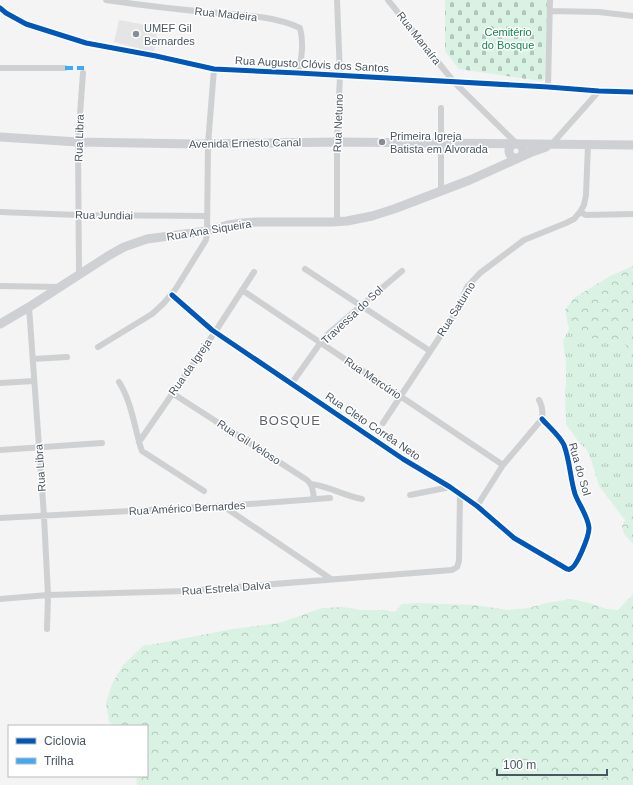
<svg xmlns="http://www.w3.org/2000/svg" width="633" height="785" viewBox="0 0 633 785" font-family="Helvetica,sans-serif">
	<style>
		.education { fill: #e6e5e6 }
		.grass { fill: url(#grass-tufts) }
		.forest { fill: url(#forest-crowns) }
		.cemetery { fill: url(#cemetery-stones) }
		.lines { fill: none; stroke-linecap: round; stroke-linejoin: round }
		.street { stroke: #ced0d2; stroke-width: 6 }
		.secondary { stroke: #ced0d4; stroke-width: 9 }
		.quiet { stroke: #3fa9f5; stroke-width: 4; stroke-dasharray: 8 4; stroke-linecap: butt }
		.cycleway-casing { stroke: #fff; stroke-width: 8 }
		.cycleway { stroke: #0057b8; stroke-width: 5 }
		.poi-dot { fill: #868d94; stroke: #fff; stroke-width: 1.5 }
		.labels { text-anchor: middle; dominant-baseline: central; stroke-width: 3; stroke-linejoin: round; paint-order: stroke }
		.street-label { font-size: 11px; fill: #4a5661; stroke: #fff }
		.poi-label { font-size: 11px; fill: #4a5661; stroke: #fff; text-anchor: start }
		.park-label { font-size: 11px; fill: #17864f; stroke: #fff }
		.quarter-label { font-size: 13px; letter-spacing: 1px; fill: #5f6368; stroke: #fff }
	</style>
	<defs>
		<pattern id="grass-tufts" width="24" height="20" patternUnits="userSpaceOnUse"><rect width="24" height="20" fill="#d9f2e3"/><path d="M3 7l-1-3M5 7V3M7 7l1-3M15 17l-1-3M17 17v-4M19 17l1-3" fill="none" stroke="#b2c7bb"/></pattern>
		<pattern id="forest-crowns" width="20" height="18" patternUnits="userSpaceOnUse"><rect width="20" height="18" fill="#d9f2e3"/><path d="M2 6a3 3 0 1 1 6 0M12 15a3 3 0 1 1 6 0" fill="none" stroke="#b2c7bb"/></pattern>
		<pattern id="cemetery-stones" width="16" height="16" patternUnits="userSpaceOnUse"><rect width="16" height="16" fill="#d9f2e3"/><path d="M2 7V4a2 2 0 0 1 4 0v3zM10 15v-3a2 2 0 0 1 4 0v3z" fill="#b2c7bb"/></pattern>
	</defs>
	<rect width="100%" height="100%" fill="#f4f4f4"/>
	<path class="education" d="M119,20L158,27L154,53L114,42Z"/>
	<path class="grass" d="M569,329L582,338H602L626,345L630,361L633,363V512L628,514L625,520L599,486L591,459L587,450L578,441L566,424L565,391L566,385V363L563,341Z"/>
	<path class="forest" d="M633,266V363L630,361L626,345L602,338L582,339L569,329L565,310L574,298L610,276Z
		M633,512V544L624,534L622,526L628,514Z
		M633,594V785H137L136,776H147V726H114L109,722L106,703L112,684L123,665L144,645H150L233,629L279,623L322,608L342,607L361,610H385L395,612L402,604L417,603L475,605L508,610L528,608L547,603L571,599L589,603L607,609L618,610Z"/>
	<path class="cemetery" d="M445,0H547L545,77L544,80L541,81L459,69L445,51Z"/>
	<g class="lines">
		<path class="street" d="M106,0C140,5 173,9 207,12C238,15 272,15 300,28C304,43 302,58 298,73
			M388,0L454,82L517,144
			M0,8L6,13L26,24L86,43L156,56L214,69L298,73L548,87L599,91L633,92
			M550,11L599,12L633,16
			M0,68H65
			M548,87L550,0
			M441,108V191
			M551,145L599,91
			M0,212L78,215L207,216
			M580,212L586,215L633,214
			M337,222V142L340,75L337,0
			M305,269L430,351
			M79,275L78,142L83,73
			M0,286L60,287
			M242,290L503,465
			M172,295L212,330L403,459L450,487L477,506L514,538L567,569C568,569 569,570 570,569C577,567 589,536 589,528C588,516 579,505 575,494C570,478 570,461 564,445C560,436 549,427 542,419
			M29,307L44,516L48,595L47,629
			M98,347L152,314L163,304L175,290L206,240L207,234L208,144L214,69
			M33,359L67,357
			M119,382C131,401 134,424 140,445L142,451L204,491
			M0,383L34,381
			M292,383L321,342L329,333L402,271
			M172,393L307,480C313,485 313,492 314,499
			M539,400C543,407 543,412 542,419
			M383,423L458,309L467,287L480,273L524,240L566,223L574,219L580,212L584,205L586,195L588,145
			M139,442L215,332L254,272
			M0,450L102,443
			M311,484C329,486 344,496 362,499
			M410,495L450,487
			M223,506L331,579
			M477,506L503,465L542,419
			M0,518L223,506L330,498
			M0,599L48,595L186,591L452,570L457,567L459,561L460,494"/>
		<path class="secondary" d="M0,137L78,142L196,144L337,142L633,145
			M509 151a7 7 0 1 1 14 0a7 7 0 1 1-14 0Z
			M0,324L29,307L108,256L124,247L147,239L207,231L228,225L242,223L257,222H332L347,221L372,216L394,209L470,180L532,152L546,147"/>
		<path class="quiet" d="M65,68H84"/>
		<defs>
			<path id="cycleway" d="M0,8L6,13L26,24L86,43L156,56L214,69L298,73L548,87L599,91L633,92
				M172,295L212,330L403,459L450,487L477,506L514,538L567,569C568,569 569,570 570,569C577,567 589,536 589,528C588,516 579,505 575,494C570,478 570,461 564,445C560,436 549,427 542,419"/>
		</defs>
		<use href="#cycleway" class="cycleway-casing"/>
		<use href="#cycleway" class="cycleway"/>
	</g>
	<g class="poi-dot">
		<circle cx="136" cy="34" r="4"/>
		<circle cx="382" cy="142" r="4"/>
	</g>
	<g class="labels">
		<g class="street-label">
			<text transform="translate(226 14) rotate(6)">Rua Madeira</text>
			<text transform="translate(419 38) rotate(52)">Rua Manaíra</text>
			<text transform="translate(312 64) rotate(3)">Rua Augusto Clóvis dos Santos</text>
			<text transform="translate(338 123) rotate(-88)">Rua Netuno</text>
			<text transform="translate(79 138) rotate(-88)">Rua Libra</text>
			<text transform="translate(245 143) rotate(-1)">Avenida Ernesto Canal</text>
			<text transform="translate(104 215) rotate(1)">Rua Jundiai</text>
			<text transform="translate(209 230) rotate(-9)">Rua Ana Siqueira</text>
			<text transform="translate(456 309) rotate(-58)">Rua Saturno</text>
			<text transform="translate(352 315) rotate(-43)">Travessa do Sol</text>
			<text transform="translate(190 367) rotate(-55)">Rua da Igreja</text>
			<text transform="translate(373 378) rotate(34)">Rua Mercúrio</text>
			<text transform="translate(373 426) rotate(34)">Rua Cleto Corrêa Neto</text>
			<text transform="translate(249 442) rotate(33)">Rua Gil Veloso</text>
			<text transform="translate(40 468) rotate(-94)">Rua Libra</text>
			<text transform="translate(580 469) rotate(74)">Rua do Sol</text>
			<text transform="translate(187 508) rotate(-3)">Rua Américo Bernardes</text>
			<text transform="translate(226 588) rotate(-4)">Rua Estrela Dalva</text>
		</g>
		<g class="poi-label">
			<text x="144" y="28">UMEF Gil<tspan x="144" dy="13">Bernardes</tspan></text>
			<text x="390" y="136">Primeira Igreja<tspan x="390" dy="13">Batista em Alvorada</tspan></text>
		</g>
		<g class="park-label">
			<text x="508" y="32">Cemitério<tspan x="508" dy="13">do Bosque</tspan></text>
		</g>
		<g class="quarter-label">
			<text x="290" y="420">BOSQUE</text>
		</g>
	</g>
	<rect x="8" y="725" width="140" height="52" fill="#ffffff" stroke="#b7bbc0"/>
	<rect x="16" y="738" width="20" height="6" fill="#0057b8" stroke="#b7bbc0"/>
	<text x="44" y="745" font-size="12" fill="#4a5661">Ciclovia</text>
	<rect x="16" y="758" width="20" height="6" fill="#3fa9f5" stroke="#b7bbc0"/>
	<text x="44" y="765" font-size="12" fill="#4a5661">Trilha</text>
	<path d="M497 769v6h110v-6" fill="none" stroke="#4a5661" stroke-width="2"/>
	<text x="503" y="769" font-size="12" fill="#4a5661" stroke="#ffffff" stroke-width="3" paint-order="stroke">100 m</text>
</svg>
